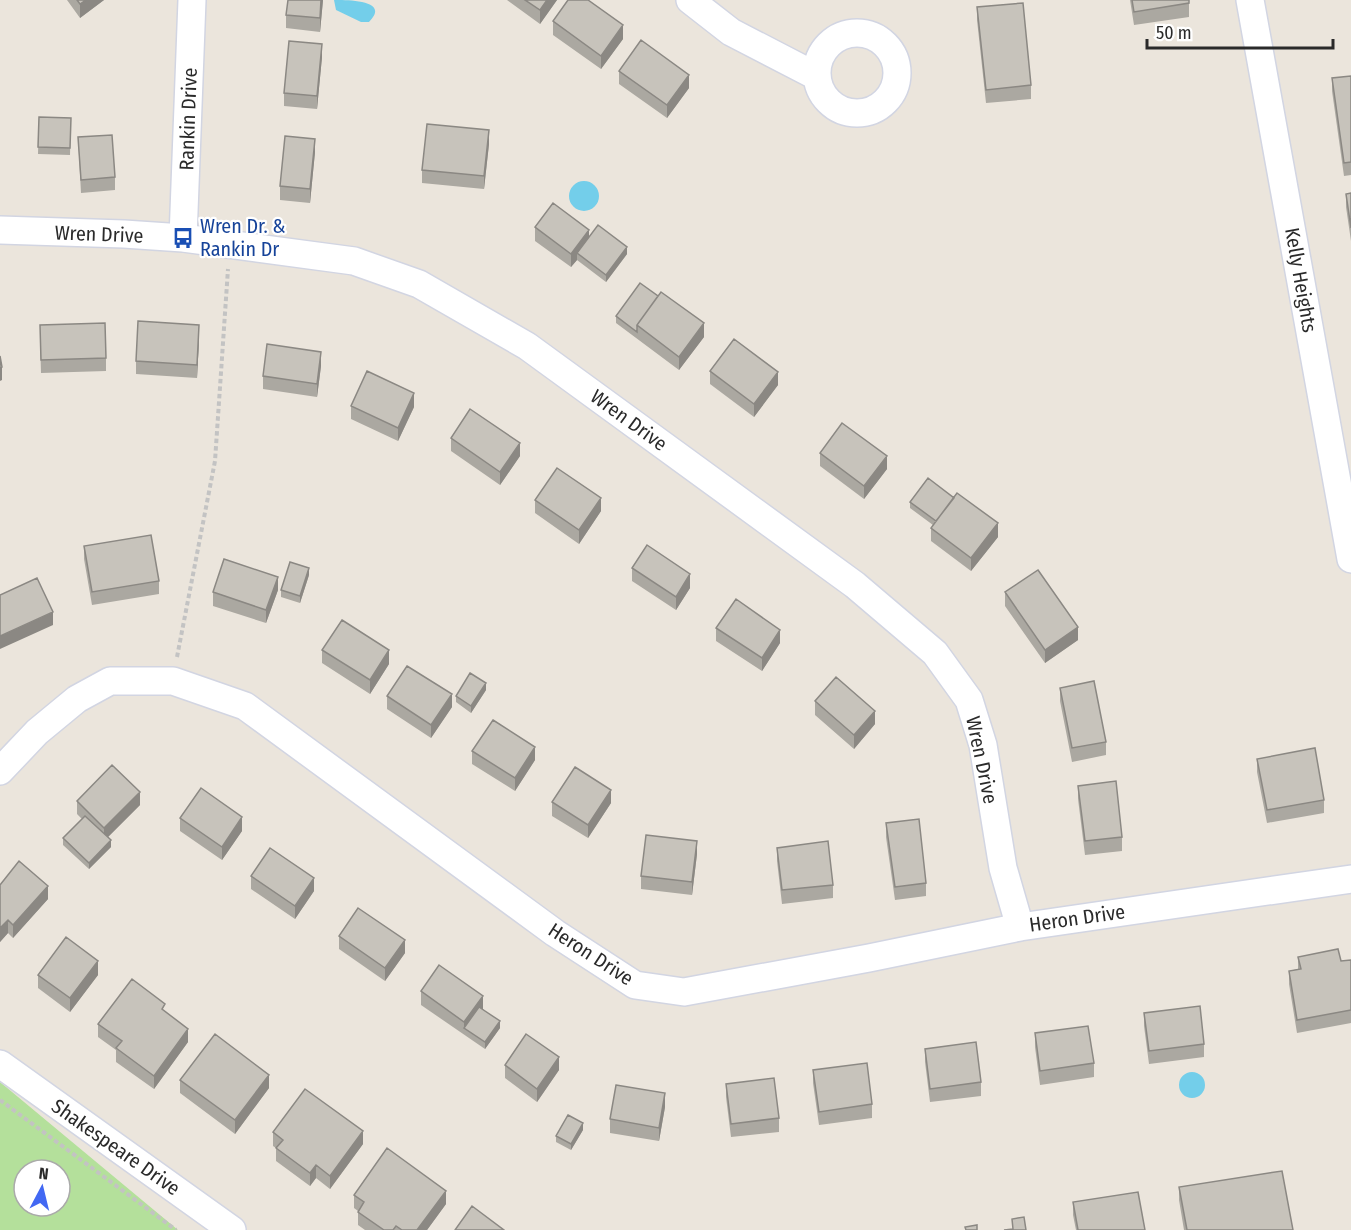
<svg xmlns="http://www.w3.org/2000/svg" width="1351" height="1230" viewBox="0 0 1351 1230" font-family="'Fira Sans Condensed',sans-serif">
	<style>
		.green { fill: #b4e09b; fill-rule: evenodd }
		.water { fill: #73ceea }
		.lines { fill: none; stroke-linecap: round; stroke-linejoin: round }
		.street-casing { stroke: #d2d5e2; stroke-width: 30 }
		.path { stroke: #c3c3c3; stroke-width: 4; stroke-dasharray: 4.5 3; stroke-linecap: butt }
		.street { stroke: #fff; stroke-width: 27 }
		.wall { fill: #aba8a1 }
		.shaded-wall { fill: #8b8883 }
		.building { fill: #c7c3bb; stroke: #8b8883; stroke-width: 1.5 }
		.labels { text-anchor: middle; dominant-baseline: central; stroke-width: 4.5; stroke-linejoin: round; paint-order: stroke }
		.street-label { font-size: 20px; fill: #2a2a2a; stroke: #fff }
		.transit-label { font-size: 20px; fill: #164399; stroke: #fff; text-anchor: start }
	</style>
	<rect width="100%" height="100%" fill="#ebe5dc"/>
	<path class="green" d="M0,1082L178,1230H0ZM24,1170H60V1206H24Z"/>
	<path class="water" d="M334,0C348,0 391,0 369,22H361L336,10Z
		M569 196a15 15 0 1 1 30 0a15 15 0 1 1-30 0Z
		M1179 1085a13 13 0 1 1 26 0a13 13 0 1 1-26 0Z"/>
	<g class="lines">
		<defs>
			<path id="street" d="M690,0L731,32L816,76
				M1250,0L1351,559
				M817 73a40 40 0 1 1 80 0a40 40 0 1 1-80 0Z
				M0,230L124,234L183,238L354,261L419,284L527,346L855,585L935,653L969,700L983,745L1003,868L1020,927
				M183,238L192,0
				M0,771L37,732L77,699L110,681H173L245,706L555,933L635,985L684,992L869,958L1020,927L1351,879
				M0,1064L232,1230"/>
		</defs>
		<use href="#street" class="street-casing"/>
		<path class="path" d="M177,657L215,461L228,269
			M0,1100L176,1230"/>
		<use href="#street" class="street"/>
	</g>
	<path class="wall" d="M67,0H104L80,18Z
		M323,0L320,32L286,28V15Z
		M507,0H557L540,24Z
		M1130,0H1189V17L1134,25Z
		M977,7L1031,85V99L986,103L977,20Z
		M553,21L623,39L601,69L553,35Z
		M322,57L317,109L284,106V93Z
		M619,71L689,88L667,118L619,84Z
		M1351,76V175L1344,176L1332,91V78Z
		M39,117L71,118L70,155L38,154Z
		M78,137L115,177V190L81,193Z
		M489,144L484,189L422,183V170Z
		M315,152L310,203L280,200V186Z
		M1351,193V241L1346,207V194Z
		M535,227L589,237L627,254L606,282L577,260L571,267L535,241Z
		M616,316L704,337L679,370L616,323Z
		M40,338L106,358V371L41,373Z
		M199,339L197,378L136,374V361Z
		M321,366L317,397L263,389V376Z
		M710,371L778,385L754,417L710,384Z
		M351,406L414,407L398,441L351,419Z
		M451,438L520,456L500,485L451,451Z
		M820,453L887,469L864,499L820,466Z
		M535,500L601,511L579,544L535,513Z
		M910,502L998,537L971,571L931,541V528L933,525L910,508Z
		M84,546L159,581V594L92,605L84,559Z
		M632,568L690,588L676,610L632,581Z
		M309,575L300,603L281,597V590Z
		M278,590L266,623L213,606V592Z
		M1005,592L1078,640L1045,663L1005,606Z
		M716,628L780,643L762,671L716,641Z
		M322,650L389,664L370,694L322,663Z
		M1060,688L1106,742V755L1072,762L1060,701Z
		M486,690L471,713L456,702V696Z
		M387,696L452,707L431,738L387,709Z
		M815,701L875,724L854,749L815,715Z
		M472,751L535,760L515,791L472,764Z
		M1257,759L1324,800V813L1267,823L1257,772Z
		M1078,786L1122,837V851L1085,855L1078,799Z
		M77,801L140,805L108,837L111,847L89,869L63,845V838L82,819L77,814Z
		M552,802L611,803L588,838L552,816Z
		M180,818L242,831L222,860L180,831Z
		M886,823L926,883V896L895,900L886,837Z
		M777,848L833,885V898L782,904L777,861Z
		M697,854L692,895L641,889V876Z
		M251,876L314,891L295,919L251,889Z
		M0,885L48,899L13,938L8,933L0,942Z
		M339,936L405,953L385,981L339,949Z
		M1298,957L1341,961L1351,960V1023L1297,1033L1289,984V971L1298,969Z
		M38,975H98L70,1012L38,988Z
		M421,991L483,1009L500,1028L485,1049L421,1005Z
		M165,1012L188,1042L154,1089L116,1062V1050L98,1037V1024Z
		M1144,1013L1204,1044V1057L1149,1064L1144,1026Z
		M1035,1033L1094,1063V1077L1040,1085L1035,1047Z
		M925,1049L981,1082V1096L930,1102L925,1062Z
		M505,1065L559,1070L537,1102L505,1078Z
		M813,1070L872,1104V1118L819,1125L813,1083Z
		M180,1080L269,1088L235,1134L180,1093Z
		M726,1084L779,1118V1132L731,1137L726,1097Z
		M665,1107L659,1141L610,1133V1119Z
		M583,1130L571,1150L556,1142V1136Z
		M273,1132L363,1144L330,1189L316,1178L310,1186L276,1161V1148L273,1146Z
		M1179,1187L1293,1230H1184L1179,1200Z
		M354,1195L446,1204L427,1230H365L358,1225V1211L354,1208Z
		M1073,1202L1145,1230H1076L1073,1215Z"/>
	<path class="shaded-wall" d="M86,0H104L80,18V4Z
		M321,0H323L320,32V18Z
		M547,0H557L540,24V10Z
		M623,25V39L601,69V56Z
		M322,44V57L317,109V96Z
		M689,75V88L667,118V105Z
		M489,130V144L484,189V176Z
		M315,139V152L310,203V189Z
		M589,230V244L577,253V260L571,267V254Z
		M627,247V254L606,282V275Z
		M704,323V337L679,370V357Z
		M199,325V339L197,378V365Z
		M321,352V366L317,397V384Z
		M2,367V380L0,381V368Z
		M778,372V385L754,417V404Z
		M414,393V407L398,441V428Z
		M520,443V456L500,485V472Z
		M887,456V469L864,499V486Z
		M601,498V511L579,544V530Z
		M998,523V537L971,571V558Z
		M309,568V575L300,603V596Z
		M690,574V588L676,610V597Z
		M278,577V590L266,623V610Z
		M53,612V625L0,649V636Z
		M1078,627V640L1045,663V650Z
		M780,630V643L762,671V658Z
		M389,650V664L370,694V680Z
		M486,683V690L471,713V706Z
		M452,694V707L431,738V725Z
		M875,711V724L854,749V735Z
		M535,747V760L515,791V778Z
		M611,790V803L588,838V825Z
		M140,792V805L104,841V828Z
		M242,817V831L222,860V847Z
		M111,840V847L89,869V863Z
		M697,841V854L692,895V882Z
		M314,878V891L295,919V906Z
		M48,886V899L13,938V925Z
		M8,920V933L0,942V928Z
		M405,940V953L385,981V968Z
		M98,961V975L70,1012V998Z
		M483,996V1009L464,1028V1022Z
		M500,1021V1028L485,1049V1042Z
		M188,1029V1042L154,1089V1076Z
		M559,1057V1070L537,1102V1089Z
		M269,1075V1088L235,1134V1120Z
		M665,1093V1107L659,1141V1128Z
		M583,1123V1130L571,1150V1144Z
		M363,1131V1144L330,1189V1176Z
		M316,1165V1178L310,1186V1173Z
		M446,1191V1204L427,1230H417Z"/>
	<path class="building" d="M77,0H86L80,4Z
		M288,0H321L320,18L286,15Z
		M525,0H547L540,10Z
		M568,0H588L623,25L601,56L553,21Z
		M1132,0H1189V3L1134,12Z
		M1023,3L1031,85L986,90L977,7Z
		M641,40L689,75L667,105L619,71Z
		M289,41L322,44L317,96L284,93Z
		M1351,76V162L1344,163L1332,78Z
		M39,117L71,118L70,148L38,147Z
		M427,124L489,130L484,176L422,170Z
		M112,135L115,177L81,180L78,137Z
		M285,136L315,139L310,189L280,186Z
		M1351,193V228L1346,194Z
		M553,203L589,230L571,254L535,227Z
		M598,225L627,247L606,275L577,253Z
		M640,283L658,296L637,325V332L616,316Z
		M661,292L704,323L679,357L637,325Z
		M138,321L199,325L197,365L136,361Z
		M105,323L106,358L41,360L40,325Z
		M734,339L778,372L754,404L710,371Z
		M267,344L321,352L317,384L263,376Z
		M0,356L2,367L0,368Z
		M367,371L414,393L398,428L351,406Z
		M470,409L520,443L500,472L451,438Z
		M842,423L887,456L864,486L820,453Z
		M557,468L601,498L579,530L535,500Z
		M928,478L954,498L936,521L910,502Z
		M957,493L998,523L971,558L931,528Z
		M151,535L159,581L92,592L84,546Z
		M647,545L690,574L676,597L632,568Z
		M224,559L278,577L266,610L213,592Z
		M290,562L309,568L300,596L281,590Z
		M1038,570L1078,627L1045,650L1005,592Z
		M37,578L53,612L0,636V595Z
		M736,599L780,630L762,658L716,628Z
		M342,620L389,650L370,680L322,650Z
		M407,666L452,694L431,725L387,696Z
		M470,673L486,683L471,706L456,696Z
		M836,677L875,711L854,735L815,701Z
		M1094,681L1106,742L1072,748L1060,688Z
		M493,720L535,747L515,778L472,751Z
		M1315,748L1324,800L1267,810L1257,759Z
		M112,765L140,792L104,828L77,801Z
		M575,767L611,790L588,825L552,802Z
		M1116,781L1122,837L1085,841L1078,786Z
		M201,788L242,817L222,847L180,818Z
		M85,816L111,840L89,863L63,838Z
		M919,819L926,883L895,887L886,823Z
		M646,835L697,841L692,882L641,876Z
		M828,841L833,885L782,890L777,848Z
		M270,848L314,878L295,906L251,876Z
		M19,861L48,886L13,925L8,920L0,928V885Z
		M358,908L405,940L385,968L339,936Z
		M66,937L98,961L70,998L38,975Z
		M1338,949L1341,961L1351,960V1010L1297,1020L1289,971L1301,969L1298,957Z
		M439,965L483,996L464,1022L421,991Z
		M132,979L165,1004L162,1009L188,1029L154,1076L116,1048L122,1041L98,1024Z
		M1200,1006L1204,1044L1149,1051L1144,1013Z
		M479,1007L500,1021L485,1042L464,1028Z
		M1088,1026L1094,1063L1040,1071L1035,1033Z
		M215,1034L269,1075L235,1120L180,1080Z
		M526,1034L559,1057L537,1089L505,1065Z
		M976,1042L981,1082L930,1089L925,1049Z
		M867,1063L872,1104L819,1112L813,1070Z
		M774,1078L779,1118L731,1124L726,1084Z
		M616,1085L665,1093L659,1128L610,1119Z
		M305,1089L363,1131L330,1176L316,1165L310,1173L276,1148L283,1140L273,1132Z
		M568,1115L583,1123L571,1144L556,1136Z
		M387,1148L446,1191L417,1230H402L396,1226L393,1230H384L358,1212L364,1202L354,1195Z
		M1282,1171L1293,1230H1187L1179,1187Z
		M1138,1192L1145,1230H1078L1073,1202Z
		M472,1206L504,1230H455Z
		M1024,1217L1026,1230H1004L1013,1229L1012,1219Z
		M977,1225V1230H966L965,1227Z"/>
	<defs>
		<symbol id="bus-bare" viewBox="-9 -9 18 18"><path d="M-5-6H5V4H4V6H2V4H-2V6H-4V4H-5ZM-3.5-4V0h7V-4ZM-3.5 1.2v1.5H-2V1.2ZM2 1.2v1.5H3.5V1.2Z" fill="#1a4fb4" stroke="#fff" stroke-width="2.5" paint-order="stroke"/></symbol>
	</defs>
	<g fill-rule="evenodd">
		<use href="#bus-bare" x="168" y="223" width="30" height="30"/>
	</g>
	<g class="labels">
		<g class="street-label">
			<text transform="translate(188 119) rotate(-88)">Rankin Drive</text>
			<text transform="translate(99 234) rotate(2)">Wren Drive</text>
			<text transform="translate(1301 280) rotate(80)">Kelly Heights</text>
			<text transform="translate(629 420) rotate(36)">Wren Drive</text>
			<text transform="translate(982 760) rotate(78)">Wren Drive</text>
			<text transform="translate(1077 918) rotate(-8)">Heron Drive</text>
			<text transform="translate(591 954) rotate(33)">Heron Drive</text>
			<text transform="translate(116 1147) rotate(35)">Shakespeare Drive</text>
		</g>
		<g class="transit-label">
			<text x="200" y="226">Wren Dr. &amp;<tspan x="200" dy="23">Rankin Dr</tspan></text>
		</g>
	</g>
	<g transform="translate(42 1188) rotate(7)"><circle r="28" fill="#ffffff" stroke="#aaaaaa" stroke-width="1.5"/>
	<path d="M0-4.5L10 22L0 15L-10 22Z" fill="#4268f3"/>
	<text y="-9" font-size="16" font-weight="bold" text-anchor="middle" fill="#2a2a2a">N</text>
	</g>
	<path d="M1147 39v9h186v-9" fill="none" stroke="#2a2a2a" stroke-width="3"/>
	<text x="1156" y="39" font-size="18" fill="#2a2a2a" stroke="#ffffff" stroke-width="4.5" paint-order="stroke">50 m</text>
</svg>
